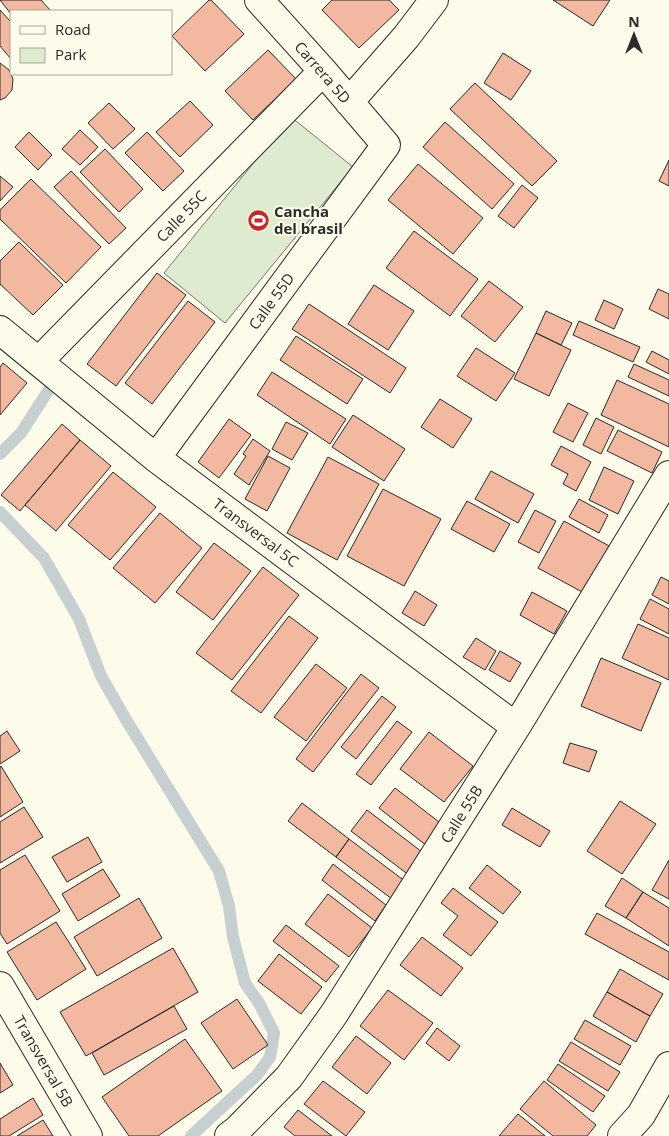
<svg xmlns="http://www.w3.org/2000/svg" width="669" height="1136" viewBox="0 0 669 1136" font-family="'Open Sans',sans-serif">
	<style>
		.green { fill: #deebd1; stroke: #74746e }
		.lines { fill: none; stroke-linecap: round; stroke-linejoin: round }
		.stream { stroke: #c7d0d0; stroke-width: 12 }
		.building { fill: #f2b8a0; stroke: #2b2b2b }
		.minor-casing { stroke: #2b2b2b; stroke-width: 30 }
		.minor { stroke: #fdfbea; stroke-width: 28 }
		.labels { text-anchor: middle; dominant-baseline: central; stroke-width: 4; stroke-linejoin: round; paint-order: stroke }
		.street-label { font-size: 15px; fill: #2b2b2b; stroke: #fdfbea }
		.poi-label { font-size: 15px; font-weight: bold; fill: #2b2b2b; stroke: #fdfbea; text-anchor: start }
	</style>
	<rect width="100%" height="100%" fill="#fdfbea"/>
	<path class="green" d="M291,117L353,167L225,323L164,273Z"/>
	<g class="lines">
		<path class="stream" d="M0,454L21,433L57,377
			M0,512L44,558L79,619L101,676L125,718L219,871L229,906L233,937L245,983L259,1003L274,1033L270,1057L257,1075L191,1136"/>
	</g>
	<path class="building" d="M0,0H41L51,11H11V14Z
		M209,0H211L244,34L205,71L172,36Z
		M332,0H389L399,10L359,48L322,10Z
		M553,0H610L593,26Z
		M0,10L11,22V59L0,46Z
		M268,50L296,79L253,120L225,91Z
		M503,53L531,71L511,100L484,83Z
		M0,63L9,70L13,79L12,90L5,98L0,100Z
		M475,83L557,161L532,186L450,109Z
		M190,101L213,125L180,157L156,132Z
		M109,103L135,129L113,149L88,123Z
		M445,122L514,184L492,209L423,147Z
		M80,130L98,147L80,165L62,149Z
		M29,132L52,155L38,170L15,147Z
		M147,132L184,171L163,191L125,153Z
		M105,149L143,189L119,212L80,172Z
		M669,160V186L659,181Z
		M418,164L483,218L453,254L388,200Z
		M71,171L126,228L109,244L54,187Z
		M0,176L13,187L0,201Z
		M31,179L101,247L66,283L0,219V210Z
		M522,185L538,198L514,228L498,216Z
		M414,231L478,279L450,316L386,268Z
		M19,242L63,285L33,315L0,284V261Z
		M157,273L186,295L116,386L87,364Z
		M489,281L523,307L495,342L461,316Z
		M374,285L414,311L388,350L348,324Z
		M658,289L669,294V319L649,309Z
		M604,300L623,309L614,329L595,320Z
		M188,301L215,322L152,404L125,383Z
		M309,304L406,368L390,393L292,329Z
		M546,311L572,323L561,345L536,333Z
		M579,321L640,347L633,362L573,335Z
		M536,333L571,350L549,396L514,379Z
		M296,336L363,379L347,404L280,360Z
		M476,348L515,373L496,401L457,376Z
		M652,351L669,360V374L646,362Z
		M3,363L27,383L0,415V367Z
		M634,364L669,380V396L628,377Z
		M272,372L346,419L330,444L257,395Z
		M617,380L669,404V447L601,415Z
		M440,399L472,419L453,448L421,427Z
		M568,403L588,413L573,442L553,432Z
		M353,415L405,449L384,481L332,447Z
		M596,418L614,427L601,454L583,445Z
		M229,419L251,435L219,478L198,462Z
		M286,422L308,433L292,460L272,449Z
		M62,424L80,440L20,511L1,495Z
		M618,430L662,452L652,473L607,451Z
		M253,439L270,451L249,485L234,474L246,456L243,454Z
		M80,440L111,466L56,531L25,505Z
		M561,446L591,462L576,491L563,484L568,474L551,465Z
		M268,456L290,468L267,511L245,499Z
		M328,457L379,484L337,560L287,533Z
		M604,467L634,481L618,514L589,500Z
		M491,471L534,494L518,523L475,499Z
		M113,472L156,507L110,560L68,525Z
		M383,489L441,519L404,586L347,556Z
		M579,499L608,515L599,533L569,517Z
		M467,501L510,524L494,552L451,529Z
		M535,510L556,521L539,553L518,542Z
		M160,513L202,548L155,603L113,568Z
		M564,521L609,546L584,593L538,568Z
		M214,543L251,571L213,620L176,592Z
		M263,567L299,595L232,680L196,653Z
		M661,577L669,581V604L652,595Z
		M415,591L437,605L424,626L402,613Z
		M532,592L567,611L554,634L520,615Z
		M650,599L669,609V634L640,619Z
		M289,616L318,638L261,713L231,691Z
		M638,624L669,638V680L622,658Z
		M476,638L496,651L485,670L463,657Z
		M500,651L521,663L510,682L489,670Z
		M601,658L661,683L641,731L581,706Z
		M316,664L347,688L306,741L274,717Z
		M361,674L379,688L313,772L296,759Z
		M382,696L396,707L356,759L341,747Z
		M397,721L412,732L371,785L356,774Z
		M7,731L20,751L0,764V736Z
		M429,732L473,766L444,802L400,769Z
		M570,743L597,751L589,772L563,763Z
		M1,766L23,802L0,817V767Z
		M395,788L443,825L427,846L379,808Z
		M620,801L656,824L622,874L587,851Z
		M302,803L349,839L336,857L288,821Z
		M24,807L43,837L0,863V822Z
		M512,808L550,831L540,847L502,825Z
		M367,810L426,855L410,876L351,831Z
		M88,837L102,862L67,882L52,857Z
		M349,839L406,882L392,899L336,857Z
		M25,855L60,911L7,944L0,933V870Z
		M669,860V899L652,890Z
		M333,864L386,905L375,921L322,880Z
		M487,865L521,892L503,914L469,888Z
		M103,869L120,896L78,921L62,894Z
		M622,878L643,892L626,918L605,906Z
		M453,888L498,922L471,956L443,935L458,916L441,903Z
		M643,892L669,908V946L626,918Z
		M328,894L372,928L349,957L305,924Z
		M139,898L162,938L97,976L74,937Z
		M597,913L669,952V980L585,934Z
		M56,922L86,969L37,1000L7,952Z
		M286,925L339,966L326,982L273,941Z
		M422,937L463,968L441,996L400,965Z
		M173,948L198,992L86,1056L60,1012Z
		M279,954L322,987L301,1014L258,981Z
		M620,969L663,994L650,1016L607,992Z
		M388,990L433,1023L404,1060L360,1026Z
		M607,992L650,1016L636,1042L593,1016Z
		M237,999L268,1045L233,1069L201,1023Z
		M174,1006L187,1029L104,1075L92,1053Z
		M585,1020L631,1046L620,1065L574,1039Z
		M437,1028L460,1046L449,1061L426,1043Z
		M356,1036L391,1063L367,1094L332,1067Z
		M185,1039L222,1091L158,1136H129L102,1097Z
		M571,1042L620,1072L608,1091L559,1061Z
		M0,1063L13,1085L0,1093Z
		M558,1064L605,1096L593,1112L547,1080Z
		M323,1081L365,1112L346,1136L304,1104Z
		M544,1081L596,1125L587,1136H553L520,1109Z
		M33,1098L43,1115L9,1136H0V1119Z
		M298,1110L332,1136H295L284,1127Z
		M518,1114L545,1136H499Z
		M43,1120L53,1136H17Z"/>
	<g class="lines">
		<defs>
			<path id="minor" d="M349,102L406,37L434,0
				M0,330L156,458L516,727
				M39,361L323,71
				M156,458L386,145L323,71L259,0
				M0,986L88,1136
				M229,1136L237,1130L289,1077L334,1014L516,727L669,475
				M622,1136L641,1115L669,1066"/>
		</defs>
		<use href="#minor" class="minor-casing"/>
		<use href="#minor" class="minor"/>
	</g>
	<defs>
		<symbol id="stadium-disc" viewBox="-11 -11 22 22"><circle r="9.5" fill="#c62828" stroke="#fdfbea"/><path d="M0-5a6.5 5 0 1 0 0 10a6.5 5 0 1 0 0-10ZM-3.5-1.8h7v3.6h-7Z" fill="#fff"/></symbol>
	</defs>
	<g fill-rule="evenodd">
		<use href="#stadium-disc" x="246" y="208" width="25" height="25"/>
	</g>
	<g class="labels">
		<g class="street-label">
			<text transform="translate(323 72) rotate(49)">Carrera 5D</text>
			<text transform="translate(181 216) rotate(-46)">Calle 55C</text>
			<text transform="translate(271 301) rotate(-54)">Calle 55D</text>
			<text transform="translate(256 532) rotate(37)">Transversal 5C</text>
			<text transform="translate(461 814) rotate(-58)">Calle 55B</text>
			<text transform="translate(44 1061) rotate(60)">Transversal 5B</text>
		</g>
		<g class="poi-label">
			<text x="274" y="211">Cancha<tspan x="274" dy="17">del brasil</tspan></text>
		</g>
	</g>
	<rect x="10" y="10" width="162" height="65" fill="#fdfbea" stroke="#a9a89e"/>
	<rect x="20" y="26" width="25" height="8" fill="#fdfbea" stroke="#a9a89e"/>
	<text x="55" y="35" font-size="15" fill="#2b2b2b">Road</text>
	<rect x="20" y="48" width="25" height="15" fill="#deebd1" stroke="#a9a89e"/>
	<text x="55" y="60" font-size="15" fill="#2b2b2b">Park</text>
	<g transform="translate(634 35)" stroke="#fdfbea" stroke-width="4" paint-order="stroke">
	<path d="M0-4L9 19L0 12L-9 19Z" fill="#2b2b2b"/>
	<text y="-8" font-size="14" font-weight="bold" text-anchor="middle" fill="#2b2b2b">N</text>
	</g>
</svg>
